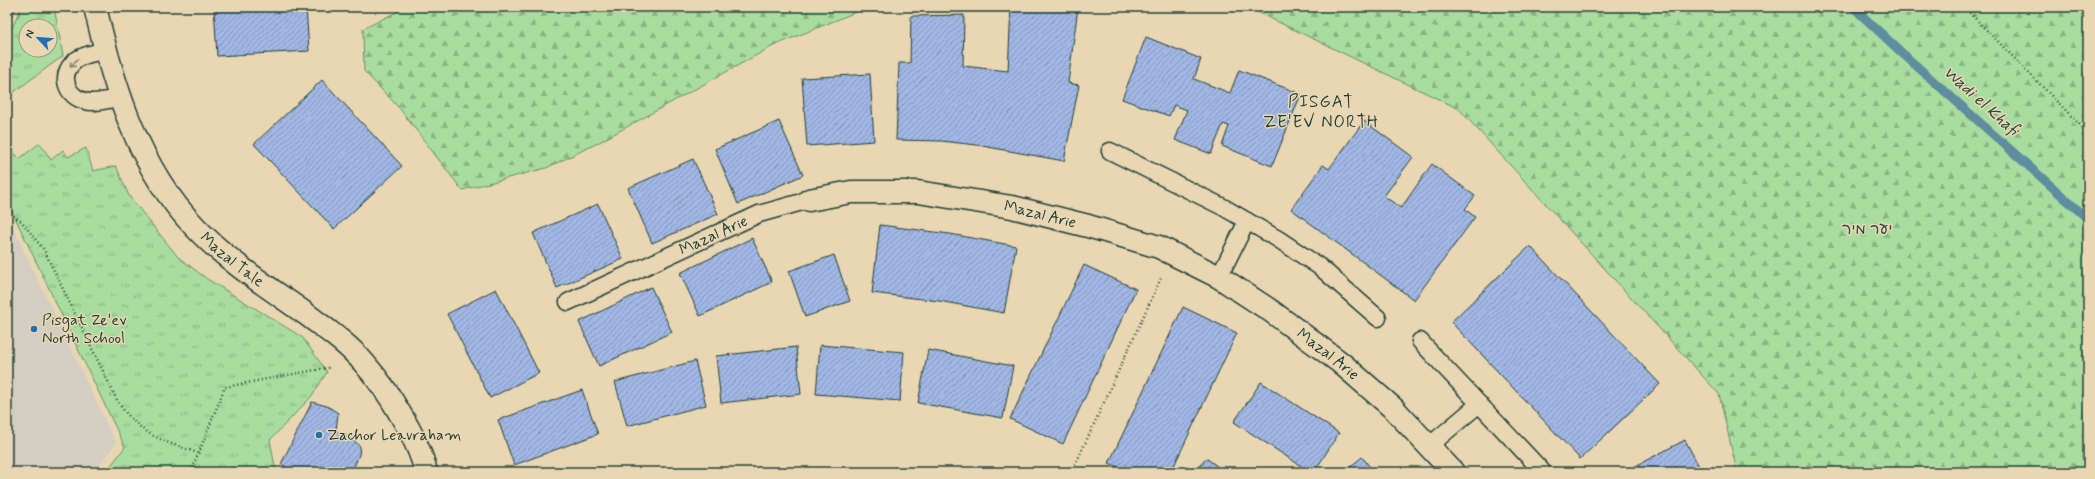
<svg xmlns="http://www.w3.org/2000/svg" width="2095" height="479" viewBox="0 0 2095 479" font-family="Mynerve,'Playpen Sans Hebrew',sans-serif">
	<style>
		.built { fill: #d3cdc2 }
		.forest { fill: url(#forest-firs); stroke: #648d6a }
		.park { fill: url(#park-tufts); stroke: #648d6a; fill-rule: evenodd }
		.lines { fill: none; stroke-linecap: round; stroke-linejoin: round }
		.stream { stroke: #5d8d9f; stroke-width: 9 }
		.building { fill: url(#building-hatch); stroke: #1f3d34 }
		.service-casing { stroke: #1f3d34; stroke-width: 19 }
		.minor-casing { stroke: #1f3d34; stroke-width: 25 }
		.tertiary-casing { stroke: #1f3d34; stroke-width: 25 }
		.path { stroke: #1f3d34; stroke-width: 2.5; stroke-dasharray: 1 3; stroke-linecap: butt }
		.service { stroke: #e9d7b4; stroke-width: 16 }
		.minor { stroke: #e9d7b4; stroke-width: 22 }
		.tertiary { stroke: #e9d7b4; stroke-width: 22 }
		.oneway { stroke: #7a826e }
		.poi-dot { fill: #1f6fb2; stroke: #e9d7b4; stroke-width: 1.5 }
		.labels { text-anchor: middle; dominant-baseline: central; stroke-width: 3; stroke-linejoin: round; paint-order: stroke }
		.street-label { font-size: 16px; fill: #1f3d34; stroke: #e9d7b4 }
		.park-label { font-size: 16px; fill: #2d4d3f; stroke: #e9d7b4 }
		.poi-label { font-size: 16px; fill: #1f3d34; stroke: #e9d7b4; text-anchor: start }
		.water-label { font-size: 17px; font-style: italic; fill: #294a46; stroke: #e9d7b4 }
		.neighbourhood-label { font-size: 17px; letter-spacing: 1px; fill: #1f3d34; stroke: #e9d7b4 }
	</style>
	<defs>
		<pattern id="forest-firs" width="22" height="20" patternUnits="userSpaceOnUse"><rect width="22" height="20" fill="#a9dd9f"/><path d="M5 1l3.5 6h-7zM16 11l3.5 6h-7z" fill="#89b482"/></pattern>
		<pattern id="park-tufts" width="24" height="20" patternUnits="userSpaceOnUse"><rect width="24" height="20" fill="#a9dd9f"/><path d="M3 7l-1-3M5 7V3M7 7l1-3M15 17l-1-3M17 17v-4M19 17l1-3" fill="none" stroke="#89b482"/></pattern>
		<pattern id="building-hatch" width="6" height="6" patternUnits="userSpaceOnUse"><rect width="6" height="6" fill="#a1b7e4"/><path d="M-1 1l2-2M0 6l6-6M5 7l2-2" fill="none" stroke="#8396ba"/></pattern>
	</defs>
	<rect width="100%" height="100%" fill="#e9d7b4"/>
	<filter id="ink" filterUnits="userSpaceOnUse"><feTurbulence type="fractalNoise" baseFrequency=".025" numOctaves="2"/><feDisplacementMap in="SourceGraphic" scale="8" xChannelSelector="R" yChannelSelector="G"/><feConvolveMatrix kernelMatrix="1 2 1 2 8 2 1 2 1" color-interpolation-filters="sRGB"/></filter>
	<g filter="url(#ink)">
		<path class="built" d="M7,215L116,443L95,472H7Z"/>
		<path class="forest" d="M406,7H868L773,46L594,145L546,168L462,190L400,109L364,71L363,29Z
			M1247,7H2088V472H1737L1719,394L1459,109Z"/>
		<path class="park" d="M22,7H54L63,56L7,97V38ZM26,26H50V50H26Z
			M7,142L19,159L40,143L51,160L63,150L68,157L86,148L93,171L116,166L129,196L178,257L207,279L302,337L327,372L311,397L270,440L276,472H106L125,447L7,201Z"/>
		<g class="lines">
			<path class="stream" d="M1853,7L1902,53L2088,219"/>
		</g>
		<path class="building" d="M7,7H16L11,17L7,15Z
			M214,7H306L309,51L217,56Z
			M1011,7H1078L1068,83L1079,85L1064,161L977,145L941,141L896,140L899,63H910L911,16L964,15L963,66L1008,71Z
			M1146,37L1201,59L1194,79L1230,93L1239,70L1301,94L1272,166L1222,146L1229,126L1223,124L1211,154L1175,140L1187,110L1174,105L1169,116L1122,99Z
			M870,74L874,141L807,146L802,78Z
			M322,80L402,166L334,229L254,144Z
			M779,121L803,175L738,204L715,149Z
			M1364,121L1413,157L1384,196L1401,208L1432,164L1475,196L1465,209L1475,217L1414,300L1291,209L1323,165L1329,169Z
			M693,159L718,214L652,243L628,188Z
			M598,204L623,259L557,288L533,233Z
			M880,225L950,234L1016,246L1004,313L939,301L872,293Z
			M752,238L772,282L700,316L680,273Z
			M1530,246L1660,384L1580,459L1451,322Z
			M834,255L850,301L805,317L789,271Z
			M1084,265L1136,289L1063,444L1010,419Z
			M651,287L672,332L599,366L579,322Z
			M496,289L539,373L490,398L447,314Z
			M1183,307L1237,333L1171,472H1129L1109,463Z
			M820,345L904,352L900,401L816,394Z
			M796,347L801,394L721,403L716,356Z
			M928,350L1013,366L1003,418L918,403Z
			M695,361L706,405L627,426L615,382Z
			M1261,382L1339,433L1314,472H1310L1234,422Z
			M582,390L598,434L514,465L498,420Z
			M312,402L327,406L338,413L336,431L351,438L360,446L359,455L353,469L357,472H287L289,469L281,464Z
			M1685,440L1702,472H1624Z
			M1362,457L1374,472H1344Z
			M1206,458L1225,472H1196Z"/>
		<g class="lines">
			<defs>
				<g id="service">
					<path d="M105,50C96,53 84,54 76,60C56,76 68,102 93,102C101,102 111,99 120,98"/>
					<path d="M1110,151L1223,207L1278,239L1320,267L1378,318"/>
					<path d="M1219,277L1247,221"/>
					<path id="s1" d="M568,302L759,214L809,200"/>
					<path d="M1420,341L1542,471"/>
					<path d="M1429,446L1479,404"/>
				</g>
				<g id="minor">
					<path id="s2" d="M809,200L851,192H918L1012,207L1088,226L1159,247L1219,277L1271,311L1341,363L1394,409L1453,472"/>
				</g>
				<g id="tertiary">
					<path id="s3" d="M95,7C113,84 138,168 195,227C227,261 268,287 306,314C326,329 348,344 364,363C377,378 389,394 399,412C410,430 421,451 426,472"/>
				</g>
			</defs>
			<use href="#service" class="service-casing"/>
			<use href="#minor" class="minor-casing"/>
			<use href="#tertiary" class="tertiary-casing"/>
			<path class="path" d="M1964,7L2088,133
				M7,211L22,222L44,250L119,404C144,437 161,440 198,453
				M191,472L225,387L331,367
				M1072,472L1161,278"/>
			<use href="#service" class="service"/>
			<use href="#minor" class="minor"/>
			<use href="#tertiary" class="tertiary"/>
		</g>
		<defs><path id="oneway-shaft" d="M-6 0H5M1.5-3L5.5 0L1.5 3" fill="none" stroke-width="1.6" stroke-linecap="round" stroke-linejoin="round"/></defs>
		<use class="oneway" href="#oneway-shaft" transform="translate(74 63) rotate(133)"/>
	</g>
	<g class="poi-dot">
		<circle cx="34" cy="329" r="4"/>
		<circle cx="319" cy="435" r="4"/>
	</g>
	<g class="labels">
		<g class="street-label">
			<text stroke="none"><textPath href="#s2" startOffset="234">Mazal Arie</textPath></text>
			<text stroke="none"><textPath href="#s1" startOffset="160">Mazal Arie</textPath></text>
			<text stroke="none"><textPath href="#s3" startOffset="294">Mazal Tale</textPath></text>
			<text stroke="none"><textPath href="#s2" startOffset="558">Mazal Arie</textPath></text>
		</g>
		<g class="park-label">
			<text x="1867" y="229">יער מיר</text>
		</g>
		<g class="poi-label">
			<text x="42" y="320">Pisgat Ze'ev<tspan x="42" dy="18">North School</tspan></text>
			<text x="327" y="435">Zachor Leavraham</text>
		</g>
		<g class="water-label">
			<text transform="translate(1981 101) rotate(42)">Wadi el Khafi</text>
		</g>
		<g class="neighbourhood-label">
			<text x="1321" y="102">PISGAT<tspan x="1321" dy="20">ZE'EV NORTH</tspan></text>
		</g>
	</g>
	<rect width="2095" height="479" fill="none" stroke="#e9d7b4" stroke-width="24"/>
	<rect x="12" y="12" width="2071" height="455" fill="none" stroke="#1f3d34" stroke-width="1.5" filter="url(#ink)"/>
	<g transform="translate(38 38) rotate(296)"><circle r="19" fill="#e9d7b4" stroke="#989981"/>
	<path d="M0-3L7 15L0 10L-7 15Z" fill="#1f6fb2"/>
	<text y="-6" font-size="11" font-weight="bold" text-anchor="middle" fill="#1f3d34">N</text>
	</g>
</svg>
